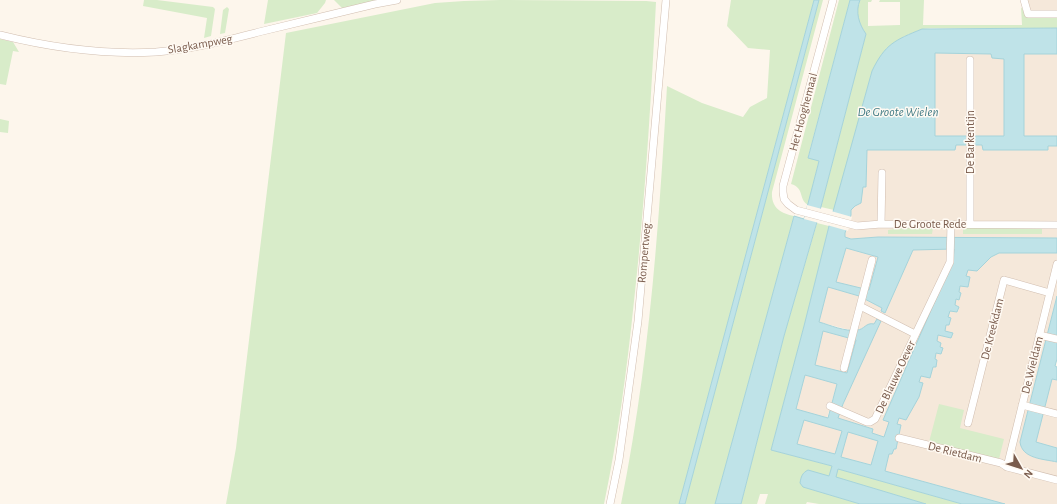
<svg xmlns="http://www.w3.org/2000/svg" width="1057" height="504" viewBox="0 0 1057 504" font-family="'Alegreya Sans',sans-serif">
	<style>
		.residential { fill: #f5e8da }
		.green { fill: #d8ecc9 }
		.water { fill: #bfe3e8; stroke: #a5d3da; fill-rule: evenodd }
		.pier { fill: #fdf6ec }
		.lines { fill: none; stroke-linecap: round; stroke-linejoin: round }
		.minor-casing { stroke: #d1beb0; stroke-width: 8 }
		.minor { stroke: #fff; stroke-width: 7 }
		.labels { text-anchor: middle; dominant-baseline: central; stroke-width: 3; stroke-linejoin: round; paint-order: stroke }
		.street-label { font-size: 12px; fill: #7a5c4d; stroke: #fffaf3 }
		.water-label { font-size: 13px; font-style: italic; fill: #437c86; stroke: #fffaf3 }
	</style>
	<rect width="100%" height="100%" fill="#fdf6ec"/>
	<path class="residential" d="M1027,0H1057V14H1028Z
		M935,53L992,54V58H1004V136H934Z
		M1024,54H1057V136H1024Z
		M955,145H983V150H1047L1048,146H1057V238L878,237L851,239L845,237V233L851,215V210L855,206L863,187L866,186L867,149L955,150Z
		M846,248L878,257L869,291L836,282Z
		M954,249L953,260L884,420L889,422L884,437L872,433L873,429L838,418L874,324L867,325L859,330H850L819,322L828,287L859,296L882,308L884,313L913,250Z
		M999,253H1057V296L1020,442L1030,456L1057,462V504H1005L885,471L889,453L894,449H896L901,426L897,424L899,418L922,383L919,382L921,376L933,367H935V359L936,353L941,354L940,347L937,341L938,335L951,338L953,333L945,331L946,324L949,325L951,318L948,317L950,311L958,312L959,307L955,306L956,299L959,300L960,293L959,292L960,285L968,287L970,277L966,276L968,269L986,262L991,257Z
		M823,331L856,340L847,373L814,365Z
		M805,374L837,384L827,418L796,409Z
		M1052,379L1057,380V448L1036,442Z
		M804,419L842,431L835,455L797,444Z
		M848,432L878,441L872,465L841,457Z"/>
	<path class="green" d="M144,0H157L213,7L215,9L211,36L204,38L207,18L143,6Z
		M268,0H326L325,3L317,13L264,24Z
		M334,0H380L342,8Z
		M500,0L646,1L656,2C651,102 645,201 634,301C627,369 618,437 604,504H226L236,448L286,33L435,3L464,1Z
		M731,0H814L679,504H621C649,366 659,226 667,86L702,103L743,117L750,107L767,98L770,50L748,48L727,26Z
		M819,0H823L772,192C771,208 781,213 794,216L715,504H685Z
		M839,0H850L808,157L819,160L808,205C798,199 805,188 791,184Z
		M860,0H872L871,2H868V26L900,25V2H879L880,0H924L923,25H1022L1021,7L1025,13L1057,15V28H931L922,29L903,37L872,71L834,210L821,207L866,34C859,24 855,12 860,0Z
		M227,7L229,9L225,33L220,34L223,10Z
		M0,39L13,42L19,52L13,51L6,85L0,84Z
		M0,119L9,121L8,133L0,132Z
		M817,223L829,226L804,326L771,450L832,466L829,476L800,483L804,487L860,504H819L807,502L806,504H765L768,494H760L757,504H741L784,336Z
		M903,228H933L932,234H888V230Z
		M963,228H1042V234H963Z
		M939,404L964,410L960,428L1004,439L999,459L929,442Z
		M838,469L962,504H926L835,477Z"/>
	<path class="water" d="M814,0H819L685,504H679Z
		M850,0H860C855,12 859,24 866,34L817,222L784,336L741,504H715L794,216L804,219L819,161L808,158Z
		M1057,28V54H1024V136H1057V146H1048V150H983L982,145H956L955,150H867L866,187H863L861,203L855,206L851,210V215L845,233V237L851,239L878,237L1057,238V253H999L991,257L977,271L968,270L966,276L970,277L968,287L960,286L959,292L961,293L959,300L956,299L955,305L959,307L957,312L950,311L948,317L951,318L949,325H946L945,331L953,333L951,338L938,335L937,341L941,343L940,347L943,348L941,354L936,353L935,359L937,360L936,367H933L930,378L921,376L919,382L923,383L919,397L906,420L899,418L897,424L901,425L896,449H894L892,454H889L885,471L1005,504H962L838,469L836,477L926,504H860L803,487L800,483C801,477 802,473 808,470L829,476L832,466L771,450L804,326L829,226L872,71C885,44 895,40 922,29ZM935,53L991,54L992,58L1004,59V136H935ZM846,248L878,257L869,290L836,282ZM954,249L953,260L883,420L889,422L884,437L872,433L873,429L838,418L843,404L881,321L877,319L874,324C866,322 864,330 857,330C845,332 830,325 819,322L828,287L859,296L882,308L881,311L885,313L913,250ZM823,331L856,340L847,373L815,365ZM805,375L837,384L828,418L796,409ZM804,420L842,431L835,454L797,444ZM848,432L878,441L871,465L841,457Z
		M1057,296V359L1055,366L1057,367V380L1052,379L1036,442L1057,448V462C1044,459 1022,459 1020,442Z"/>
	<path class="pier" d="M807,205L822,209L819,223L804,219Z
		M831,211L852,217L848,231L827,225Z"/>
	<g class="lines">
		<defs>
			<path id="minor" d="M833,0L783,186V192L784,199L788,204L796,210L857,226L881,224L1057,225
				M1024,0L1028,14H1057
				M0,35C52,48 102,55 156,52C193,49 228,40 263,31C300,22 338,13 375,4L397,0
				M881,224L882,173
				M970,224V60
				M860,306L915,334
				M1039,335L1057,339
				M844,368L872,260
				M1022,405L1057,414
				M830,406L867,422H870L875,419L950,262L951,224
				M968,423L1004,280L1050,293
				M899,438L1001,463L1007,467L1057,480
				M1007,467L1057,264
				M610,504L619,460L638,321L666,0"/>
		</defs>
		<use href="#minor" class="minor-casing"/>
		<use href="#minor" class="minor"/>
	</g>
	<g class="labels">
		<g class="street-label">
			<text transform="translate(200 44) rotate(-10)">Slagkampweg</text>
			<text transform="translate(803 112) rotate(-75)">Het Hooghemaal</text>
			<text transform="translate(970 142) rotate(-90)">De Barkentijn</text>
			<text x="930" y="224">De Groote Rede</text>
			<text transform="translate(644 253) rotate(-85)">Rompertweg</text>
			<text transform="translate(992 329) rotate(-76)">De Kreekdam</text>
			<text transform="translate(1032 365) rotate(-76)">De Wieldam</text>
			<text transform="translate(895 377) rotate(-65)">De Blauwe Oever</text>
			<text transform="translate(955 452) rotate(14)">De Rietdam</text>
		</g>
		<g class="water-label">
			<text x="898" y="112">De Groote Wielen</text>
		</g>
	</g>
	<g transform="translate(1021 468) rotate(129)" stroke="#fffaf3" stroke-width="3" paint-order="stroke">
	<path d="M0-3L7 15L0 10L-7 15Z" fill="#7a5c4d"/>
	<text y="-6" font-size="11" font-weight="bold" text-anchor="middle" fill="#7a5c4d">N</text>
	</g>
</svg>
